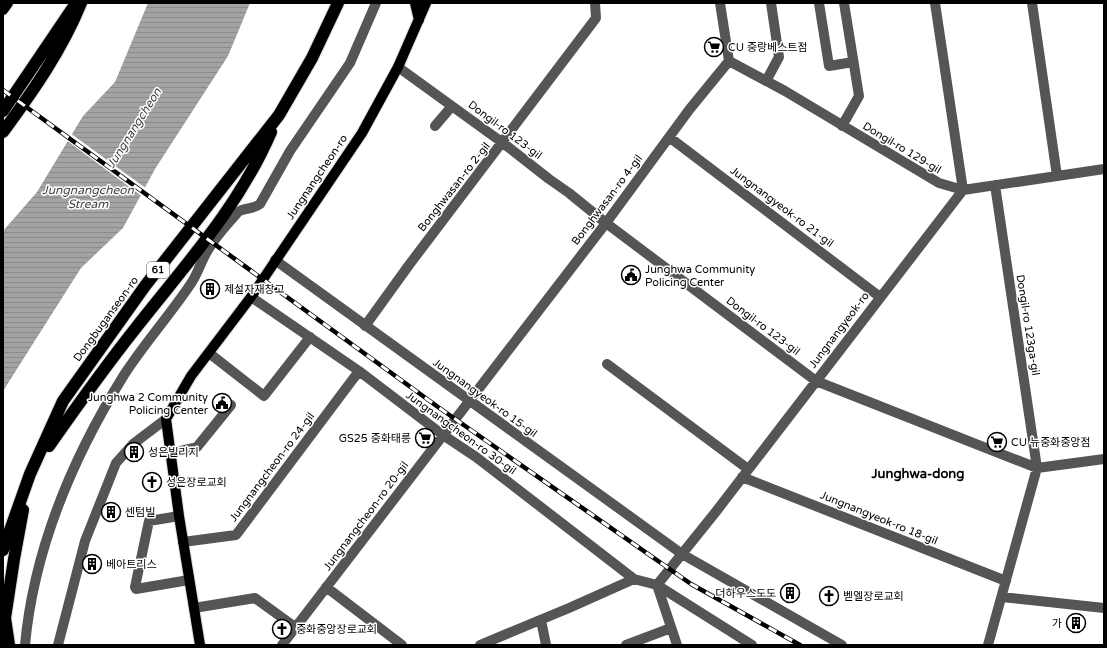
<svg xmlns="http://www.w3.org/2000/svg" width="1107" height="648" viewBox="0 0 1107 648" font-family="'Varela Round','Noto Sans KR',sans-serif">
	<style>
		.water { fill: url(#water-rules) }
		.pier { fill: #fff }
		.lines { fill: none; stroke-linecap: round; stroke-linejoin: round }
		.major-casing { stroke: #dbdbdb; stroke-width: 12 }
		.highway-casing { stroke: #dbdbdb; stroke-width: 14 }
		.minor { stroke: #555; stroke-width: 10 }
		.major { stroke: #000; stroke-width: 10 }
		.highway { stroke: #000; stroke-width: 12 }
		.rail-casing { stroke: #000; stroke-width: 4.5 }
		.rail { stroke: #fff; stroke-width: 3; stroke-dasharray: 9; stroke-linecap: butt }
		.labels { text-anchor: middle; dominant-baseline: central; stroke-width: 3; stroke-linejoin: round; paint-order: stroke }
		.shield { fill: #fff; stroke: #4c4c4c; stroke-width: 1 }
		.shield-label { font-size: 10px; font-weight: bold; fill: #000 }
		.poi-label { font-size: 11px; fill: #000; stroke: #fff; text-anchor: start }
		.street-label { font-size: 11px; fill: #000; stroke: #fff }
		.water-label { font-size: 12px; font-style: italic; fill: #444; stroke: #fff }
		.quarter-label { font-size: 13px; font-weight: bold; fill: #000; stroke: #fff }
	</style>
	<defs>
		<pattern id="water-rules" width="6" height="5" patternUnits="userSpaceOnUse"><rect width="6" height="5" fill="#a3a3a3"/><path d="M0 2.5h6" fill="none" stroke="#8b8b8b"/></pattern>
	</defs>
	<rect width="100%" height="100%" fill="#fff"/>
	<path class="water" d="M148,3H250L228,56L155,169L123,228L81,268L3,391V231L37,192L83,116L115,82Z"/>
	<path class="pier" d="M70,133L147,189L143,197L66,140Z"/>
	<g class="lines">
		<defs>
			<path id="major" d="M415,3L419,20
				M3,10L8,3
				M200,645L179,516L166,419L191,376L251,297L362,133L398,67L426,3"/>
			<path id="highway" d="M3,111L72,9
				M3,132C33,91 62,50 81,3
				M49,446C77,406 105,367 135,329C186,264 238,208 271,132
				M3,550L30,474L63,401L145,286L279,115L312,58L338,3
				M9,645L5,618L14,559L23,510"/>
		</defs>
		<use href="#major" class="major-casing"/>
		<use href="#highway" class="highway-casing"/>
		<path class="minor" d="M819,3L829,66L853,62
			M1032,3L1057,176
			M729,61L785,91L939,183L963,190L1104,169
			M398,67L503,143L549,179L569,193L606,223L816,381L1037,468L1104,459
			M766,81L779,57L771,3
			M435,126L452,106
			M842,126L859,96L844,3
			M669,137L880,297
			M275,260L682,554L842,645
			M251,297L359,371L443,435L476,457L634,579L657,585L752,645
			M365,326L409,265L596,18L595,3
			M209,353L264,396L310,337
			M607,364L748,469
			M171,453L197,447L231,405
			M742,477L1006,581
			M179,516L149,521L135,587L136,589L189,580
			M183,542L236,535L359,371
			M326,587L402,645
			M1002,597L1104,608
			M194,608L255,598L295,627
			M541,620L546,645
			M25,645C34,548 73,457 124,375C144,344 169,316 190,285C198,274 201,261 208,250C216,236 228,224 238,212C245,207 253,210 260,204L290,151L350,63L376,3
			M58,645L85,541L116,463L133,444L166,419
			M282,645L606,223L689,110L729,61L720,3
			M480,645L569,608L634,579
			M626,645L671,628
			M677,645L657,585L718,509L963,190L935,3
			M988,645L1037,468L995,185"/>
		<use href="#major" class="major"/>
		<use href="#highway" class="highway"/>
		<defs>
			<path id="rail" d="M3,90L438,407L691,584L800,645"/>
		</defs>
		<use href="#rail" class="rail-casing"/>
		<use href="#rail" class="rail"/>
	</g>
	<defs>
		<symbol id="supermarket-ring" viewBox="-11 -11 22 22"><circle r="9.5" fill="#fff" stroke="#000" stroke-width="1.5"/><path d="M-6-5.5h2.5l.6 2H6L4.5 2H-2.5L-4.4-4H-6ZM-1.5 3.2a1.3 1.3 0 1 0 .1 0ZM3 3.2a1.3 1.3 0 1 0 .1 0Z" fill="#000"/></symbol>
		<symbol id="civic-ring" viewBox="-11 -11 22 22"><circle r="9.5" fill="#fff" stroke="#000" stroke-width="1.5"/><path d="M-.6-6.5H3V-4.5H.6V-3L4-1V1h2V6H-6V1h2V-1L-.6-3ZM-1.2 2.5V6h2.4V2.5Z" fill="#000"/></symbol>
		<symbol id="building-ring" viewBox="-11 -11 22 22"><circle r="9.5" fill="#fff" stroke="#000" stroke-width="1.5"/><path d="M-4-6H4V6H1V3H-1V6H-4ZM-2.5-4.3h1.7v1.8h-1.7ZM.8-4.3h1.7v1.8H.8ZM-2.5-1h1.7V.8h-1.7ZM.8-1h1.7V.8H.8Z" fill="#000"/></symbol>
		<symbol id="church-ring" viewBox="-11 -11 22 22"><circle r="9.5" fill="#fff" stroke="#000" stroke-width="1.5"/><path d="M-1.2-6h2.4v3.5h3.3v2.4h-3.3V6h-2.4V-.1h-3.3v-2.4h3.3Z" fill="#000"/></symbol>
	</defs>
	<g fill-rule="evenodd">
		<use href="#supermarket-ring" x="703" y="36" width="22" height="22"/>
		<use href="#civic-ring" x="620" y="264" width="22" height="22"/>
		<use href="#building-ring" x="199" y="278" width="22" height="22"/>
		<use href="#civic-ring" x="211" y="392" width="22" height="22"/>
		<use href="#supermarket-ring" x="414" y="427" width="22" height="22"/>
		<use href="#supermarket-ring" x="986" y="431" width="22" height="22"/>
		<use href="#building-ring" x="123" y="441" width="22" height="22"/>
		<use href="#church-ring" x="141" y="471" width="22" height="22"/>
		<use href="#building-ring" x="100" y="501" width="22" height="22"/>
		<use href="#building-ring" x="81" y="553" width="22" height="22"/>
		<use href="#building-ring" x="779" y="582" width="22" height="22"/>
		<use href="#church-ring" x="818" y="585" width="22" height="22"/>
		<use href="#building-ring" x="1065" y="612" width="22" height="22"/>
		<use href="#church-ring" x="271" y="618" width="22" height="22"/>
	</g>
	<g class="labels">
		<rect class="shield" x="147" y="262" width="22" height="16" rx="3"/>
		<g class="shield-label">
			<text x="158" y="270">61</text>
		</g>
		<g class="poi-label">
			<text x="728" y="47">CU 중랑베스트점</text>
			<text x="645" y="269">Junghwa Community<tspan x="645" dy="13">Policing Center</tspan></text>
			<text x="224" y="289">제설자재창고</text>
			<text x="208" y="397" text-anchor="end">Junghwa 2 Community<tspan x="208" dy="13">Policing Center</tspan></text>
			<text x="411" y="438" text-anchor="end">GS25 중화태릉</text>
			<text x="1011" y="442">CU 뉴중화중앙점</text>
			<text x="148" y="452">성은빌리지</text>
			<text x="166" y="482">성은장로교회</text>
			<text x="125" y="512">센텀빌</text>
			<text x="106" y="564">베아트리스</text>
			<text x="776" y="593" text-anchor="end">더하우스도도</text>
			<text x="843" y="596">벧엘장로교회</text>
			<text x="1062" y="623" text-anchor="end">가</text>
			<text x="296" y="629">중화중앙장로교회</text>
		</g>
		<g class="street-label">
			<text transform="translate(505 130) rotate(37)">Dongil-ro 123-gil</text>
			<text transform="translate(902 148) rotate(31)">Dongil-ro 129-gil</text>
			<text transform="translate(317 177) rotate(-56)">Jungnangcheon-ro</text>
			<text transform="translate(454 187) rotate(-52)">Bonghwasan-ro 2-gil</text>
			<text transform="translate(607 200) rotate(-53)">Bonghwasan-ro 4-gil</text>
			<text transform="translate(782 207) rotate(37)">Jungnangyeok-ro 21-gil</text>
			<text transform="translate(106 319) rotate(-54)">Dongbuganseon-ro</text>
			<text transform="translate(1028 325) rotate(81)">Dongil-ro 123ga-gil</text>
			<text transform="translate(763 326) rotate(37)">Dongil-ro 123-gil</text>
			<text transform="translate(839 330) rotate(-53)">Jungnangyeok-ro</text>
			<text transform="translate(485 398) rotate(36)">Jungnangyeok-ro 15-gil</text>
			<text transform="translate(461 433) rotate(36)">Jungnangcheon-ro 30-gil</text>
			<text transform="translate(272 467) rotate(-53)">Jungnangcheon-ro 24-gil</text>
			<text transform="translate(366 516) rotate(-53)">Jungnangcheon-ro 20-gil</text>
			<text transform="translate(879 518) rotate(22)">Jungnangyeok-ro 18-gil</text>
		</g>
		<g class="water-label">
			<text transform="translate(134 128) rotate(-58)">Jungnangcheon</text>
			<text x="88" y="190">Jungnangcheon<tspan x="88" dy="14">Stream</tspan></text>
		</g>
		<g class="quarter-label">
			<text x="918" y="474">Junghwa-dong</text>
		</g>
	</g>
	<rect width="1107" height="648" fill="none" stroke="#000000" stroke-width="8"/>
</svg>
